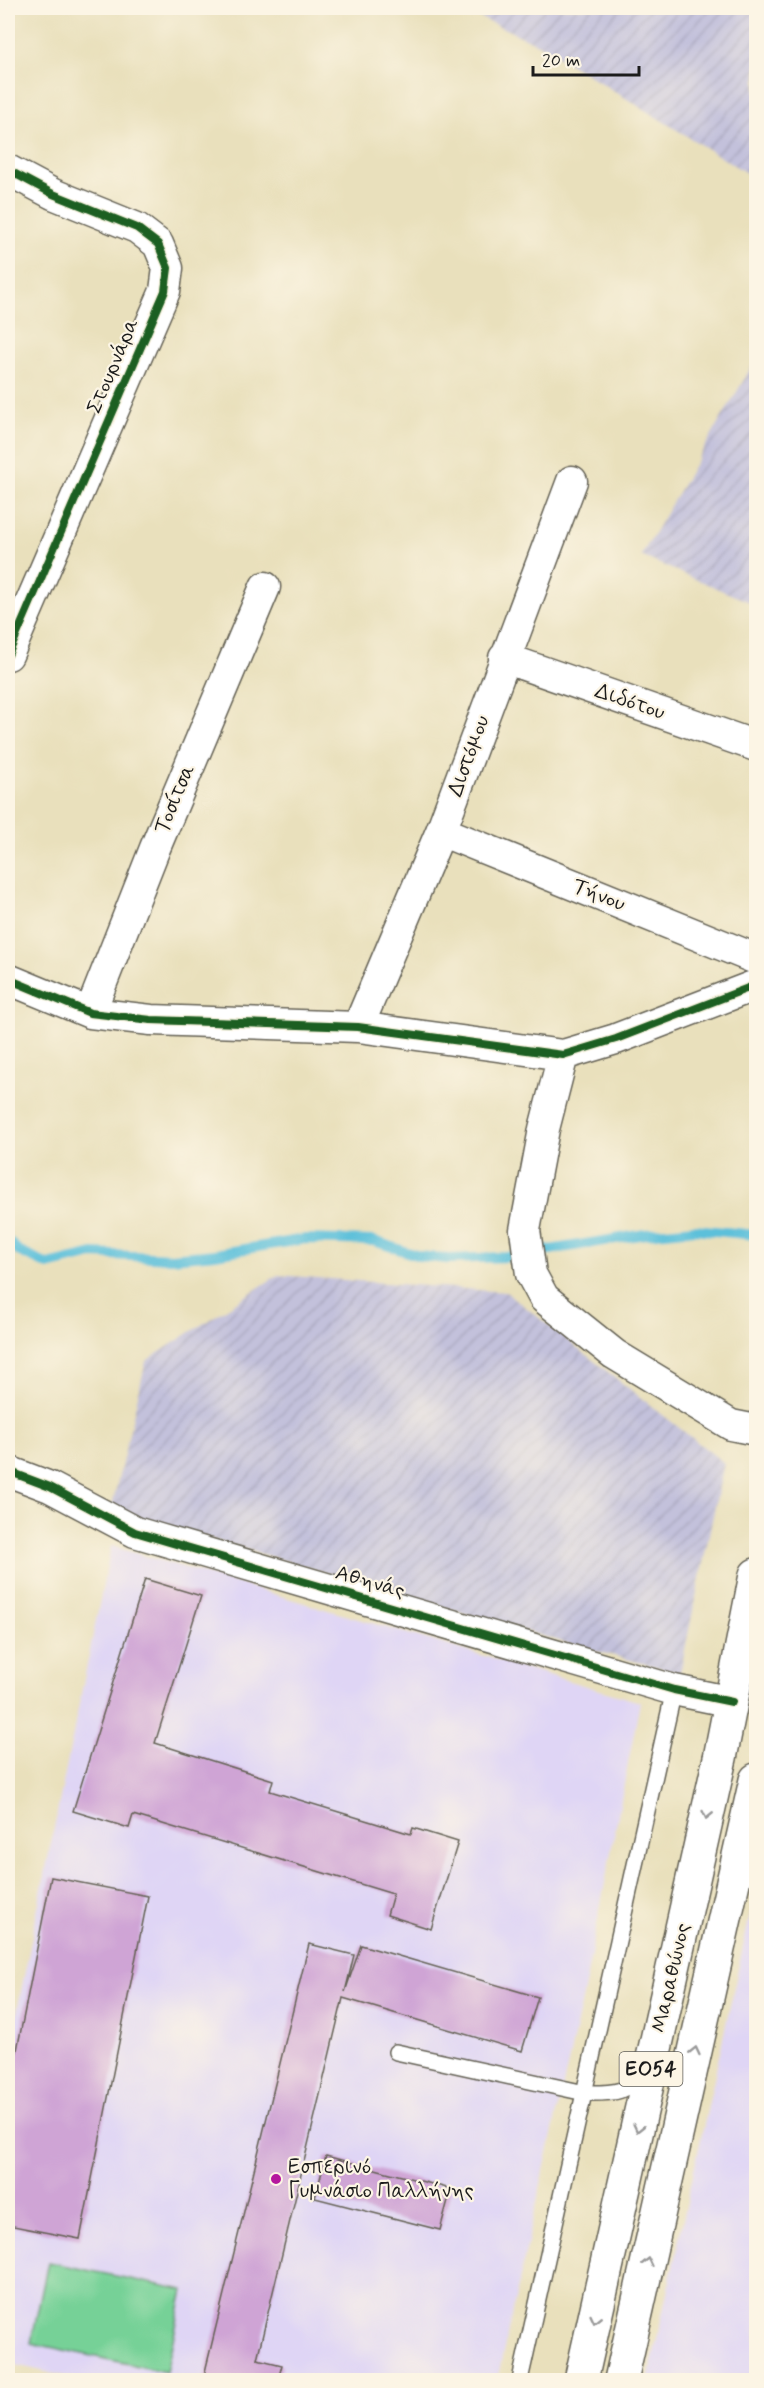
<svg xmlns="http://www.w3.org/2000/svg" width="764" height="2388" viewBox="0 0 764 2388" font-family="Mynerve,sans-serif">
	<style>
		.built { fill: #dfd5f5 }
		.industrial { fill: url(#industrial-furrows) }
		.grass { fill: #76d197; stroke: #49765a; stroke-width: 1.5 }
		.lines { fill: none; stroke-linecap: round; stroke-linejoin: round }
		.stream { stroke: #5cc0da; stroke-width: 10 }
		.building { fill: #cfa4d5 }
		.lane-casing { stroke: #646154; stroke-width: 18 }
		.street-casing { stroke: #646154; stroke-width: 33 }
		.primary-casing { stroke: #646154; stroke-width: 36 }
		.lane { stroke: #fff; stroke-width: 15 }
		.street { stroke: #fff; stroke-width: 30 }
		.primary { stroke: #fff; stroke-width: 33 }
		.cycleway-casing { stroke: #fcf5e5; stroke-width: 11 }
		.cycleway { stroke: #1b5e20; stroke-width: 8 }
		.oneway { stroke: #999 }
		.poi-dot { fill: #b5179e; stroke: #fcf5e5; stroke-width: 2 }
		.labels { text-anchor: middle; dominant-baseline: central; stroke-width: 4.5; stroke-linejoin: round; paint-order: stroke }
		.shield { fill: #fcf5e5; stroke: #5f5d58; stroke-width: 1.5 }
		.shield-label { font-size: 20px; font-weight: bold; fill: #1c1c1c }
		.street-label { font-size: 21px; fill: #1c1c1c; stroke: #fcf5e5 }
		.poi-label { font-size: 21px; fill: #1c1c1c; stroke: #fcf5e5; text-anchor: start }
	</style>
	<defs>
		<pattern id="industrial-furrows" width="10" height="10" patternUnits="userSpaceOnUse" patternTransform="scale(1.5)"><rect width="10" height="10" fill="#c3c1db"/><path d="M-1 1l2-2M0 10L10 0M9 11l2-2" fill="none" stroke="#a7a5bb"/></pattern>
	</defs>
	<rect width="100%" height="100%" fill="#fcf5e5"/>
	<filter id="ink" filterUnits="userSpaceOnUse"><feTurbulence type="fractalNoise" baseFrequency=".0167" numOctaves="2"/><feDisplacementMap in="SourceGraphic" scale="12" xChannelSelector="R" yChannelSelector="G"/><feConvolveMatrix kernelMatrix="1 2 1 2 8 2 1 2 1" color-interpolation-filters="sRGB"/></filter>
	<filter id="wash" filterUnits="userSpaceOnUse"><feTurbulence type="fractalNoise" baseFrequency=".008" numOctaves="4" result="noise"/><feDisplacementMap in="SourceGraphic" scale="24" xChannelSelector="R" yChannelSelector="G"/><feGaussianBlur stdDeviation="1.35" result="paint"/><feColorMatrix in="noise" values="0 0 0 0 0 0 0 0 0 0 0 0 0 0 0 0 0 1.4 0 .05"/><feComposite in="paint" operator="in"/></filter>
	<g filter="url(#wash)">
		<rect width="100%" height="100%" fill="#e9e0bc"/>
		<path class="built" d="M111,1546L640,1702L583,1996L497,2380H81L16,2365L8,2342V2056Z
			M756,1888V2380H648Z"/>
		<path class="industrial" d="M459,8H756V179L540,45Z
			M756,359V605L641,556Z
			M278,1275L506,1292L724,1463L680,1673L580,1647L111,1510L146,1361Z"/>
		<path class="grass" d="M48,2262L184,2290L166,2372L31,2343Z"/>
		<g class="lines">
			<path class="stream" d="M8,1241L20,1252L48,1265L93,1254L171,1258L215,1254L305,1239L374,1241L419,1256L448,1259L508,1257L645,1234L694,1229L756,1235"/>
		</g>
		<g id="blocks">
			<path class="building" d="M145,1579L201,1596L155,1743L273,1780L270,1791L411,1834L413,1828L458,1842L431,1929L387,1915L393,1894L133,1815L129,1828L73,1811Z
				M51,1877L148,1896L80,2239L8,2225V2096Z
				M309,1944L354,1955L345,1992L361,1945L538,1997L522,2051L343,1998L257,2359L282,2365L278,2380H203Z
				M326,2156L451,2189L440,2230L315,2198Z"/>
		</g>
	</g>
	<g filter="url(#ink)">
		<use href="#blocks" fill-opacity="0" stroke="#646154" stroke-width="1.5"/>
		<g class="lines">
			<defs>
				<path id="lane" d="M396,2052L585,2093C611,2093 628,2095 643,2070
					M520,2380L674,1690"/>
				<path id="street" d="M8,170L53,194L137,228L158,244L168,268L165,291L8,655
					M504,658L756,746
					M441,831L756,959
					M8,979L90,1013L151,1020L358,1027L563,1055L616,1039L756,985
					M90,1013L155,848L265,587
					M358,1027L441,831L572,481
					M563,1055L544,1129L525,1230L531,1274L544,1298L614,1354L731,1425L756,1430
					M8,1471L50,1487L135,1532L674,1690L732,1702"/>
				<path id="primary" d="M581,2380L720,1758L756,1575
					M621,2380L756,1780"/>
			</defs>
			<use href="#lane" class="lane-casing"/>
			<use href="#street" class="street-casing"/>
			<use href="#primary" class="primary-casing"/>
			<use href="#lane" class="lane"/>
			<use href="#street" class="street"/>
			<use href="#primary" class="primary"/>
			<defs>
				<path id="cycleway" d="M8,170L53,194L137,228L158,244L168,268L165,291L8,655
					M8,979L90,1013L151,1020L358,1027L563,1055L616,1039L756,985
					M8,1471L50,1487L135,1532L674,1690L732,1702"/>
			</defs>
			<use href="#cycleway" class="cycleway-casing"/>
			<use href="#cycleway" class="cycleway"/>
		</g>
		<defs><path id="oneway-chevron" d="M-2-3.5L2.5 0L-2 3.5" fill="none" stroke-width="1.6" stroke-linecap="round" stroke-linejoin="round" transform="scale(1.5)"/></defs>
		<g class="oneway">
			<use href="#oneway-chevron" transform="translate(707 1815) rotate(103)"/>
			<use href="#oneway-chevron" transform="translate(695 2051) rotate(-77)"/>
			<use href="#oneway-chevron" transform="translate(638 2128) rotate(103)"/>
			<use href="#oneway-chevron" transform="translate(648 2262) rotate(-77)"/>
			<use href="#oneway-chevron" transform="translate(595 2319) rotate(103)"/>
		</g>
	</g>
	<circle class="poi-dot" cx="276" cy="2179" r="6"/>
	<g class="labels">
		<rect class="shield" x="619.5" y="2052" width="63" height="34" rx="4.5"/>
		<g class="shield-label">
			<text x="651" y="2069">ΕΟ54</text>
		</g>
		<g class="street-label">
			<text transform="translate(113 366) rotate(-67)">Στουρνάρα</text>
			<text transform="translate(630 702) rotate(19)">Διδότου</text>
			<text transform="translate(469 756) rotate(-70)">Διστόμου</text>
			<text transform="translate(175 799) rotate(-67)">Τοσίτσα</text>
			<text transform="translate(599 895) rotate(22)">Τήνου</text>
			<text transform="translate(370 1582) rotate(16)">Αθηνάς</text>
			<text transform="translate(671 1978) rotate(-77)">Μαραθώνος</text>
		</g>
		<g class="poi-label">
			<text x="288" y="2167">Εσπερινό<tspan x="288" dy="24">Γυμνάσιο Παλλήνης</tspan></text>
		</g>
	</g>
	<rect width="764" height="2388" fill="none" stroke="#fcf5e5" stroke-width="30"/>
	<path d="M533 66v9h106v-9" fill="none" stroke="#1c1c1c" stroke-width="3"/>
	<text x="542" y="66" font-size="18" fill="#1c1c1c" stroke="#fcf5e5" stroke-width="4.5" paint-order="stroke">20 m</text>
</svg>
